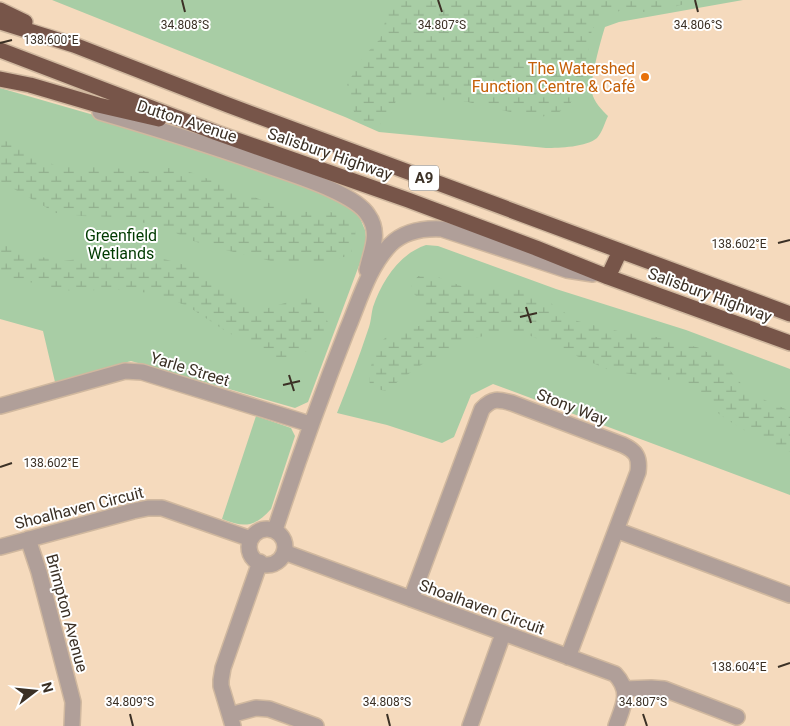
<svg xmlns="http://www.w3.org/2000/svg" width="790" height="726" viewBox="0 0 790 726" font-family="Roboto,sans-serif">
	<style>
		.green { fill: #a8cda5 }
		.wetland { fill: url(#wetland-marsh) }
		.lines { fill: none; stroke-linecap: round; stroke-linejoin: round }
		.minor-casing { stroke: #d0b89f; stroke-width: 18 }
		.highway-casing { stroke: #d0b89f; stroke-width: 18 }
		.minor { stroke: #b09f99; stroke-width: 15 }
		.highway { stroke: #775549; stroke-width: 15 }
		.ticks { fill: none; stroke: #3b3025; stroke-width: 2 }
		.food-dot { fill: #e8710a; stroke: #fff; stroke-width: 2 }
		.labels { text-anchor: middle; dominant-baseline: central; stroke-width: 4; stroke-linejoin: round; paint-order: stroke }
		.shield { fill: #fff; stroke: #766e66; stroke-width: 1 }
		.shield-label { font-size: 15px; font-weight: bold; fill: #3b3025 }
		.food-label { font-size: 16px; fill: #c56008; stroke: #fff; text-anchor: end }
		.street-label { font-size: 16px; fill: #3b3025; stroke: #fff }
		.park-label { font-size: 16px; fill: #003a01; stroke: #fff }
		.ticks-label { font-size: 12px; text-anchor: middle; fill: #3b3025; stroke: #fff; stroke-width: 4; stroke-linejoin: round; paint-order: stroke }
	</style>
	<defs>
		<pattern id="wetland-marsh" width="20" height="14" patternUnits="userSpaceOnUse" patternTransform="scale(1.25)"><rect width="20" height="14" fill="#a8cda5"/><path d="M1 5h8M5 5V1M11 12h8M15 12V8" fill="none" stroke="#92b08e"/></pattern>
	</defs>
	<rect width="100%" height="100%" fill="#f5dabd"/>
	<path class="green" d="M52,0H743L619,22L605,27C601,39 589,84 592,93C594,102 602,110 608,116C605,122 602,133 597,138C587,147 559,148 546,148L379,132L345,117Z
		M0,88L198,145L313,185L350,207L360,218L365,230L367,244L308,402L295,408L131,361L55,382L43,331L0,319Z
		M426,245L438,246L556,289L686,330L790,369V495L493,384L471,395L454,437L442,443L387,425L337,413C348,385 359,358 368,330C371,323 371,315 373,307C382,281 399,254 426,245Z
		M256,416L291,428L295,436L271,509C255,527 244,528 222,519Z"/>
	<path class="wetland" d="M388,0H700L658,11L640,12L622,10L606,16L592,29L585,71L580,86L570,104L558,113L536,118L468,102L441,100L413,95L397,100L379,126H369L356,120L347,84L363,57L380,39L385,22Z
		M0,138L54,165H82L145,171L169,168L193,173L277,206L299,212L326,211L342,215L355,230L356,240L350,255L324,263L275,262L217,248L190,240L164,227L116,217L82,216L56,213L0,181Z
		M0,238L30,255L63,261L109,255L157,257L185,265L228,292L237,301L252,308H268L305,297L316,300L322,304L328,323L325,334L310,349L301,354L280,359L227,332L189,307L168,298L151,293L108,289L84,291L60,290L37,283L8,280L0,277Z
		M418,276H435L464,287L528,290L549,302L577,321L622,332L656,337L700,348L722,361L749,393L790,411V452L761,440L734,424L719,414L701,392L683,382L611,371L524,333H497L466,340L421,365L385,391L370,387C368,374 373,348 384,339C390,334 415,328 424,324L425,304L414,294L411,285Z"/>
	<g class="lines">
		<defs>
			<path id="minor" d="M100,112C158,129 216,147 274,168C297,176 355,194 368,215C381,233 371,251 367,270
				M0,406L125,371L142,372L310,424
				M249 547a18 18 0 1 1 36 0a18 18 0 1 1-36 0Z
				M275,530C297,463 321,396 347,330C359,302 368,268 390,245C404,231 422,228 442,229L567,270L593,274
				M616,530L790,595
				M28,539L39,572L73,702L72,726
				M0,547L133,511L148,508H162L251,539
				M284,552L615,674C632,692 623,706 616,726
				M411,599L482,409C492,398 498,399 512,403L623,445C636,451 640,457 638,472L568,657
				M625,689L651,688L664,689L737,717
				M230,715L256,708L269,709L316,726
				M233,726L221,686V680L223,668L260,562
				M470,726L503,634"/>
			<path id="highway" d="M0,10L25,22
				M0,22L74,45L228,105L790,314
				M0,50L217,133L408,200L536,248L608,277L790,343
				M0,79L30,85L98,105L159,119
				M608,277L620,251"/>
		</defs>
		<use href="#minor" class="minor-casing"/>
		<use href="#highway" class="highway-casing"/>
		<use href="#minor" class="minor"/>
		<use href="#highway" class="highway"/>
	</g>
	<path class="ticks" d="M182,0L185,12M438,0L442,12M695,0L698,12M0,43L12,40M778,243L790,240M526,307L531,323M520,317L537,313M289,375L294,391M283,385L300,381M0,467L12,463M778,667L790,663M130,714L133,726M387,714L390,726M643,714L647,726"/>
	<circle class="food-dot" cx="645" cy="77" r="5"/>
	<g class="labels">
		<rect class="shield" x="409" y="165.5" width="30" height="25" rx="4"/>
		<g class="shield-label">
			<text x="424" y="178">A9</text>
		</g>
		<g class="food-label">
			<text x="635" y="68">The Watershed<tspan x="635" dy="18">Function Centre &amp; Café</tspan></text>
		</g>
		<g class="street-label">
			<text transform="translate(187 121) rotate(18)">Dutton Avenue</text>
			<text transform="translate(330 154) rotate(19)">Salisbury Highway</text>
			<text transform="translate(710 295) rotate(20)">Salisbury Highway</text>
			<text transform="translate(190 369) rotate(17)">Yarle Street</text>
			<text transform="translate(572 407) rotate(21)">Stony Way</text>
			<text transform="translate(79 508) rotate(-14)">Shoalhaven Circuit</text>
			<text transform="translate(482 607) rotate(20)">Shoalhaven Circuit</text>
			<text transform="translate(67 613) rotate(75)">Brimpton Avenue</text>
		</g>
		<g class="park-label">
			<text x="121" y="235">Greenfield<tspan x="121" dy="18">Wetlands</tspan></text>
		</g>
	</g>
	<g class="ticks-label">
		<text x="185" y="29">34.808°S</text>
		<text x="442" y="29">34.807°S</text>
		<text x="698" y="29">34.806°S</text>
		<text x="51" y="44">138.600°E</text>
		<text x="739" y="248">138.602°E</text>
		<text x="51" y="467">138.602°E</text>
		<text x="739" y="671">138.604°E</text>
		<text x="130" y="706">34.809°S</text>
		<text x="387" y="706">34.808°S</text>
		<text x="643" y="706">34.807°S</text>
	</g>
	<g transform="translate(35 691) rotate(74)" stroke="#ffffff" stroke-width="4" paint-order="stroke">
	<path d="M0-4L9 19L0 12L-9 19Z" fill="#3b3025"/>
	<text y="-8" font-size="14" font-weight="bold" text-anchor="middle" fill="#3b3025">N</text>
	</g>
</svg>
